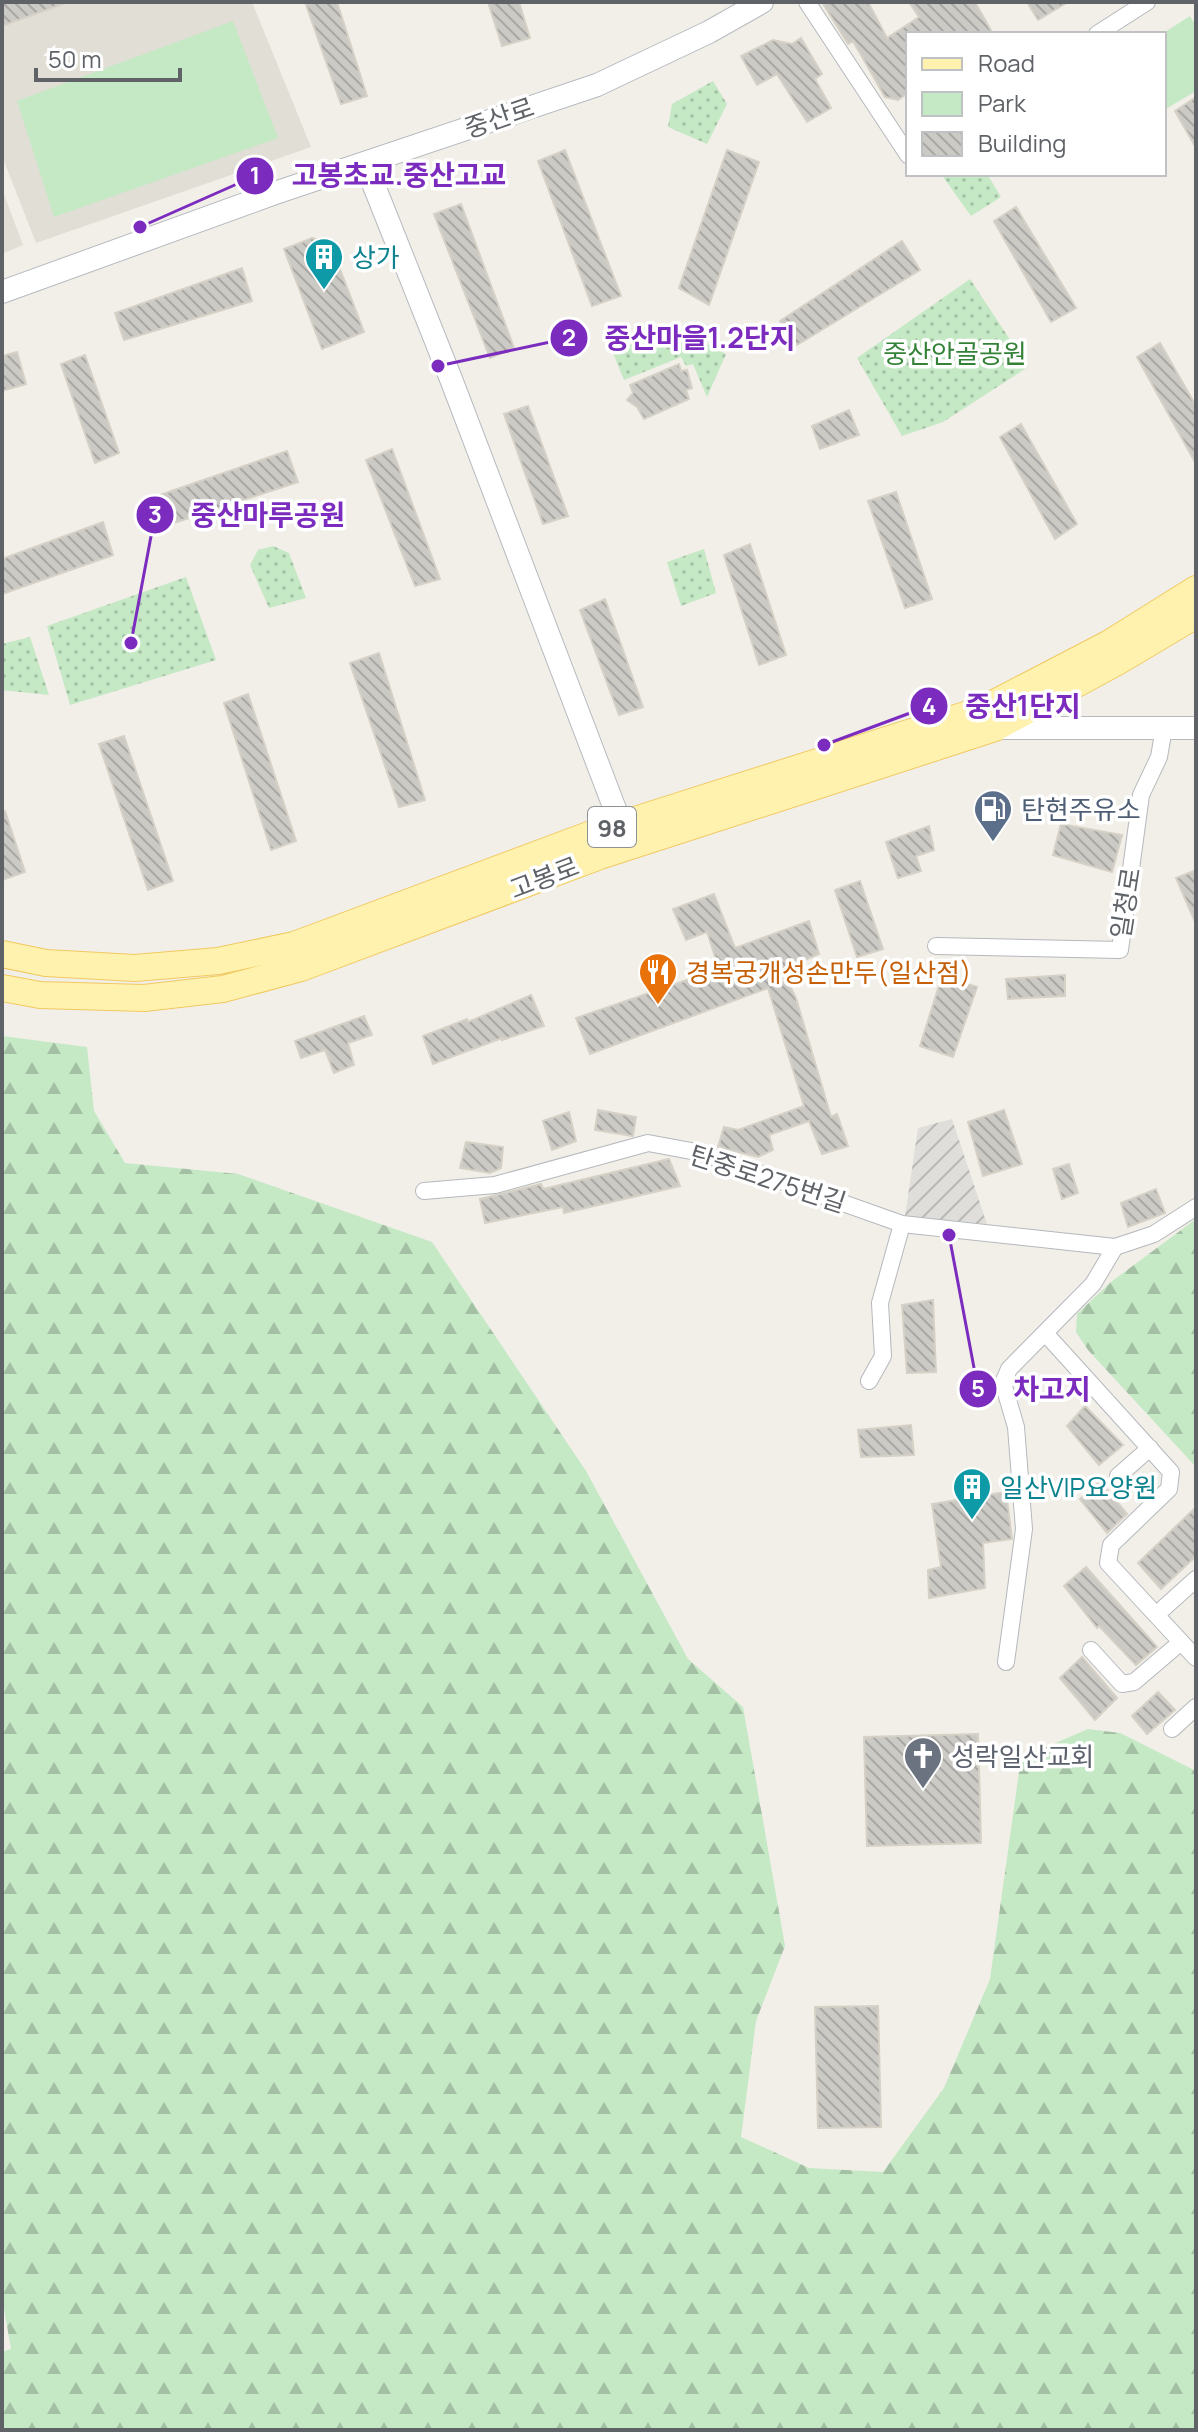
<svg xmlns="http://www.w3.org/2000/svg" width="1198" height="2432" viewBox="0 0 1198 2432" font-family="Manrope,'Noto Sans KR',sans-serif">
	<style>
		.industrial { fill: url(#industrial-furrows) }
		.education { fill: #e1ded6 }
		.green { fill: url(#green-dots) }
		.forest { fill: url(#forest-firs) }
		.pitch { fill: #c5e8c5 }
		.building { fill: url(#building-back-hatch); stroke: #d6d1c6; stroke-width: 2 }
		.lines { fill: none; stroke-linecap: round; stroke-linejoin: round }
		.street-casing { stroke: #b5b8bc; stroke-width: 18 }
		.secondary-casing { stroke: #b6babf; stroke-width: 24 }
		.primary-casing { stroke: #f2c960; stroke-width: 28 }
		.street { stroke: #fff; stroke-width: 16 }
		.secondary { stroke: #fff; stroke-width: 22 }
		.primary { stroke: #fff2af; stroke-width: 26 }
		.labels { text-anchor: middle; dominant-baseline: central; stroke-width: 7; stroke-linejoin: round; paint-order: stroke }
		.shield { fill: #fff; stroke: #8f9295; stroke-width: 2 }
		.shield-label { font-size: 24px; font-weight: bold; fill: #5f6368 }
		.street-label { font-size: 26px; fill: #5f6368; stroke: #fff }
		.culture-label { font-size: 26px; fill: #0d838f; stroke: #fff; text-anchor: start }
		.park-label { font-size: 26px; fill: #348238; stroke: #fff }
		.service-label { font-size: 26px; fill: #4e5e75; stroke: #fff; text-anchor: start }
		.food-label { font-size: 26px; fill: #c56008; stroke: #fff; text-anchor: start }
		.worship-label { font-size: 26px; fill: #5b616d; stroke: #fff; text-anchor: start }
		.leader { fill: none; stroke: #7b2cbf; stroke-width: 3 }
		.callout-dot { fill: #7b2cbf; stroke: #fff; stroke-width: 3 }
		.mark-label { font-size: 24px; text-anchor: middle; font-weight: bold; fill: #fff }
		.callout-label { font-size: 28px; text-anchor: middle; font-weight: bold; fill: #7b2cbf; stroke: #fff; stroke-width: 7; stroke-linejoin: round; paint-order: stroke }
	</style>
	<defs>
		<pattern id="industrial-furrows" width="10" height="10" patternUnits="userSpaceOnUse" patternTransform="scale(2)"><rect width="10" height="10" fill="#e0deda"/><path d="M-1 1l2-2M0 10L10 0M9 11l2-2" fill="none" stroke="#b9b8b5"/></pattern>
		<pattern id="green-dots" width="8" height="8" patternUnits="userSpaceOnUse" patternTransform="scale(2)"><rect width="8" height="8" fill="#c5e8c5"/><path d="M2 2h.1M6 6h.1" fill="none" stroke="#a3c0a4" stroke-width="1.8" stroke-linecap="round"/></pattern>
		<pattern id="forest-firs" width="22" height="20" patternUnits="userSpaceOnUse" patternTransform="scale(2)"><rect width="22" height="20" fill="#c5e8c5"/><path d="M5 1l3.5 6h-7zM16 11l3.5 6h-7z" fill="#a3c0a4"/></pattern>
		<pattern id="building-back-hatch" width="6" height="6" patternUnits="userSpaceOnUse" patternTransform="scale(2)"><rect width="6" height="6" fill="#cccac5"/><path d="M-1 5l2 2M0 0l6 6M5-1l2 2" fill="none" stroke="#a9a8a4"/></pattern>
	</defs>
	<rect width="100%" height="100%" fill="#f1efe8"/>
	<path class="industrial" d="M952,1119L987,1224L905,1216L918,1128Z"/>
	<path class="education" d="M2,2H252L311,147L36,243L2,156Z
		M2,189L23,245L2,254Z"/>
	<path class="green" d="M713,81L727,104L707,144L668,127L672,104Z
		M941,174H987L1001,197L971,216Z
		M970,279L1028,367L943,422L902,436L857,358Z
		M670,325L726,354L707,397L693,364L686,366L681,357L624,380L613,353Z
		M273,546L289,553L306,598L269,608L250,565L258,550Z
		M704,549L716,593L681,606L667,562Z
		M186,577L216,660L70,705L47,626Z
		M30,637L49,695L2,690V644Z"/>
	<path class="forest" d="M2,1036L87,1047L94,1111L125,1163L238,1174L432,1242L586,1471L688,1659L743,1707L785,1946L756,2021L741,2137L809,2168L883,2172L944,2088L990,1979L1021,1758L1088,1729L1120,1733L1196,1771V2430H2V2352L11,2349L2,2297Z
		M1196,1219V1467L1088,1350L1076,1332L1077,1314L1111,1282Z"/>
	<path class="pitch" d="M1190,16L1196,26V91L1164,110L1162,34Z
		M233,21L278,138L54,217L17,101Z"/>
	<path class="building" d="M2,2H62L63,4L2,26Z
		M305,2H337L367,96L341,104Z
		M488,2H519L530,38L502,46Z
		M822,2H868L887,38L919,17L909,2H975L993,34H908V93L898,100L885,97L853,41L848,44Z
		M1027,2H1068L1038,20Z
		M801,38L822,74L815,79L831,108L807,122L777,74L757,85L741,56L773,40L792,44Z
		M1196,97V148L1175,111Z
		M565,150L621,296L592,306L538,161Z
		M727,150L759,162L709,305L679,288Z
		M461,204L514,348L490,358L434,214Z
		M1016,207L1076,308L1051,322L994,221Z
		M312,238L330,243L364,332L322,349L284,249Z
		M902,241L920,270L797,345L780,321Z
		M242,268L252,301L124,340L115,313Z
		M1160,343L1196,406V464L1137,357Z
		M17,352L26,384L2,391V356Z
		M85,355L119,453L95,463L61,364Z
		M679,364L681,371L687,370L692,388L686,390L689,399L644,419L637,407L627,400L633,393L630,385Z
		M528,406L568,516L543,524L504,414Z
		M849,410L859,435L820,449L812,426Z
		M1021,424L1077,524L1055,539L1000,437Z
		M392,449L440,579L415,586L366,460Z
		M287,451L298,482L168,525L160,495Z
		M896,492L932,599L905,608L868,501Z
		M103,522L113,555L2,594V559Z
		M750,544L786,655L759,665L724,555Z
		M605,599L643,707L619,715L580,610Z
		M379,653L425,800L399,807L350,663Z
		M248,694L296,841L271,850L224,703Z
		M124,736L173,881L148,890L99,744Z
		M2,811H5L25,872L2,880Z
		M1061,824L1122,835L1112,872L1053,855Z
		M929,826L934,850L916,856L921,871L898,878L886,842Z
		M1196,870V924L1176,878Z
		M860,881L883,949L857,957L835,890Z
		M714,894L735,948L809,921L819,954L782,970L796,998L831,1117L837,1114L848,1146L822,1154L809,1121L769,1135L773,1150L758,1157L718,1147L724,1127L738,1130L804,1106L768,988L590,1054L576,1018L719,969L707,932L686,940L673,909Z
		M1065,975V996L1008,999L1006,979Z
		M942,976L977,987L953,1057L920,1046Z
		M531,995L544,1026L502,1040V1038L433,1064L423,1036L467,1019L468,1022Z
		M364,1016L372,1035L348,1043L354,1065L334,1073L325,1050L301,1058L295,1041Z
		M598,1110L636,1117L633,1136L595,1130Z
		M1004,1110L1022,1164L983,1176L968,1122Z
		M569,1112L576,1141L552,1150L543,1121Z
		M466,1142L503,1147L501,1168L490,1173L460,1168Z
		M669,1159L680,1186L564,1213L563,1207L485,1223L480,1199L541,1184L543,1189Z
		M1069,1164L1078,1193L1062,1199L1053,1169Z
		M1156,1189L1165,1213L1128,1227L1121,1203Z
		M933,1300L936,1372L907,1373L902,1305Z
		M1085,1406L1123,1445L1099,1465L1067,1426Z
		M911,1425L914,1455L861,1457L858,1430Z
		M1100,1481L1127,1514L1107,1533L1080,1499Z
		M1006,1492L1012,1539L983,1543L985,1588L929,1598L928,1570L941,1567L932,1504Z
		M1196,1507V1556L1161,1589L1138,1563Z
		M1086,1567L1157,1647L1136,1665L1099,1626L1097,1628L1064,1586Z
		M1082,1657L1117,1698L1095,1720L1060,1678Z
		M1158,1692L1175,1710L1147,1734L1132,1716Z
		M978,1734L981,1843L867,1846L864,1737Z
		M878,2006L881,2127L818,2128L815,2007Z"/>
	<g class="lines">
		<defs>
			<path id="street" d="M807,2L908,155
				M1097,34L1147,2
				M936,946L1120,950L1141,795L1159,757L1164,728
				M424,1191L495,1185L648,1143L702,1153L902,1224L1115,1247
				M1045,1333L1171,1472L1169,1489L1111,1545L1108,1563L1196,1658
				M869,1381L883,1356L880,1303L902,1224
				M1118,1476L1150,1448
				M1156,1615L1196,1579
				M1091,1650L1122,1684L1134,1682L1181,1642
				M1006,1662L1024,1529L1016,1427L1003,1383L1009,1369L1093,1284L1115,1247L1154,1234L1196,1207
				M1172,1729L1196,1707"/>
			<path id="secondary" d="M365,163L451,379L626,838
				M2,292L278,192L597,85L709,32L762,2
				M995,728H1196"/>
			<path id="primary" d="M2,954L46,963L135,968L218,961L294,945L594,833L981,710L1108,644L1196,589
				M2,988L40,995L144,998L223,989L301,968L600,856L995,728L1117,662L1196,615"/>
		</defs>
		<use href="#street" class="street-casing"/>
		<use href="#secondary" class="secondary-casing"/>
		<use href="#primary" class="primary-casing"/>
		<use href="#street" class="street"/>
		<use href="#secondary" class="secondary"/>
		<use href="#primary" class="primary"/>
	</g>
	<defs>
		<symbol id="building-pin" viewBox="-11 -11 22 30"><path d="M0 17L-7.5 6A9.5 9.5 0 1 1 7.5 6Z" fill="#0f9aa8" stroke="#fff"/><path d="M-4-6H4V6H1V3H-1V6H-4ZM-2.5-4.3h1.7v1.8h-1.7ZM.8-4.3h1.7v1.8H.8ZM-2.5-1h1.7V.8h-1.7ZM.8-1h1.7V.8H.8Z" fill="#fff"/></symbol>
		<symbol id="fuel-pin" viewBox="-11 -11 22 30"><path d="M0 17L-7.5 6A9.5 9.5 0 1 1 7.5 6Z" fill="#5c6f8a" stroke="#fff"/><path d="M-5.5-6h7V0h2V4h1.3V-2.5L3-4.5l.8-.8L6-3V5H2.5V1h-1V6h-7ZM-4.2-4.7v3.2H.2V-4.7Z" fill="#fff"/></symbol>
		<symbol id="restaurant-pin" viewBox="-11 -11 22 30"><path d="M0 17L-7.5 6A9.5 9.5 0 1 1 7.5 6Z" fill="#e8710a" stroke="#fff"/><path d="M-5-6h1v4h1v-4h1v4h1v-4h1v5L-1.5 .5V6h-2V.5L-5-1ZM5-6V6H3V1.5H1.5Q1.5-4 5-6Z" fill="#fff"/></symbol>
		<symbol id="church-pin" viewBox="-11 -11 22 30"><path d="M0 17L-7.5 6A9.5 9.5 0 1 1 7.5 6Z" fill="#6b7280" stroke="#fff"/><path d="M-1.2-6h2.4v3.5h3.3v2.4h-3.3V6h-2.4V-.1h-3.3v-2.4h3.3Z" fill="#fff"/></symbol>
	</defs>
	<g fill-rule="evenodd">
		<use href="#building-pin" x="302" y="235" width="44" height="60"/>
		<use href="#fuel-pin" x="971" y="787" width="44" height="60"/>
		<use href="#restaurant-pin" x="636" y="950" width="44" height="60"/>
		<use href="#building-pin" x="950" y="1465" width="44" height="60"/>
		<use href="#church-pin" x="901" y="1734" width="44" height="60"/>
	</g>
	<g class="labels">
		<rect class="shield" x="588" y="807" width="48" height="40" rx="6"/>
		<g class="shield-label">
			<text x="612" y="827">98</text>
		</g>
		<g class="street-label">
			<text transform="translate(499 117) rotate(-19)">중산로</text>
			<text transform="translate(544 877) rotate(-21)">고봉로</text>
			<text transform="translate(1125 903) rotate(-81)">일청로</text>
			<text transform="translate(768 1178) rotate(18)">탄중로275번길</text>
		</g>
		<g class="culture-label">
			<text x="352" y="257">상가</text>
			<text x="1000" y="1487">일산VIP요양원</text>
		</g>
		<g class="park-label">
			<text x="955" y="353">중산안골공원</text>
		</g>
		<g class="service-label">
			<text x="1021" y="809">탄현주유소</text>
		</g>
		<g class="food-label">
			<text x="686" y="972">경복궁개성손만두(일산점)</text>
		</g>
		<g class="worship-label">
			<text x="951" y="1756">성락일산교회</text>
		</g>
	</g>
	<path class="leader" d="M140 227L255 176M438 366L569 338M131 643L155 515M824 745L929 706M949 1235L978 1389"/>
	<g class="callout-dot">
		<circle cx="140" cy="227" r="8"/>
		<circle cx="438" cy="366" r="8"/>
		<circle cx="131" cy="643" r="8"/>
		<circle cx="824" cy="745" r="8"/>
		<circle cx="949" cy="1235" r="8"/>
		<circle cx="255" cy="176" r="20"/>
		<circle cx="569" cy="338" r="20"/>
		<circle cx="155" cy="515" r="20"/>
		<circle cx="929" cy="706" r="20"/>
		<circle cx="978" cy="1389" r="20"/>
	</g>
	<g class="mark-label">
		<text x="255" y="184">1</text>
		<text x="569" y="346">2</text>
		<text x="155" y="523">3</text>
		<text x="929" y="715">4</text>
		<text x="978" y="1397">5</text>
	</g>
	<g class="callout-label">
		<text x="399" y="185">고봉초교.중산고교</text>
		<text x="700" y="348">중산마을1.2단지</text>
		<text x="268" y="525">중산마루공원</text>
		<text x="1023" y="716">중산1단지</text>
		<text x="1052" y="1399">차고지</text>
	</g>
	<rect width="1198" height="2432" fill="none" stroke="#5f6368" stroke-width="8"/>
	<rect x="906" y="32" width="260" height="144" fill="#ffffff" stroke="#bfc1c3" stroke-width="2"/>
	<rect x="922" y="58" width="40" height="12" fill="#fff2af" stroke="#bfc1c3" stroke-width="2"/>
	<text x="978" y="72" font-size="24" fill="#5f6368">Road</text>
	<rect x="922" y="92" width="40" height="24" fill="#c5e8c5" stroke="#bfc1c3" stroke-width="2"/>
	<text x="978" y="112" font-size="24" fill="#5f6368">Park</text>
	<rect x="922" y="132" width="40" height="24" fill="url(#building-back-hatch)" stroke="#bfc1c3" stroke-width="2"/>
	<text x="978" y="152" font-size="24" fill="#5f6368">Building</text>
	<path d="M36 68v12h144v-12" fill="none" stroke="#5f6368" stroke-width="4"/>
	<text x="48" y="68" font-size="24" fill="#5f6368" stroke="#ffffff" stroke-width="6" paint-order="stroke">50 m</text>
</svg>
